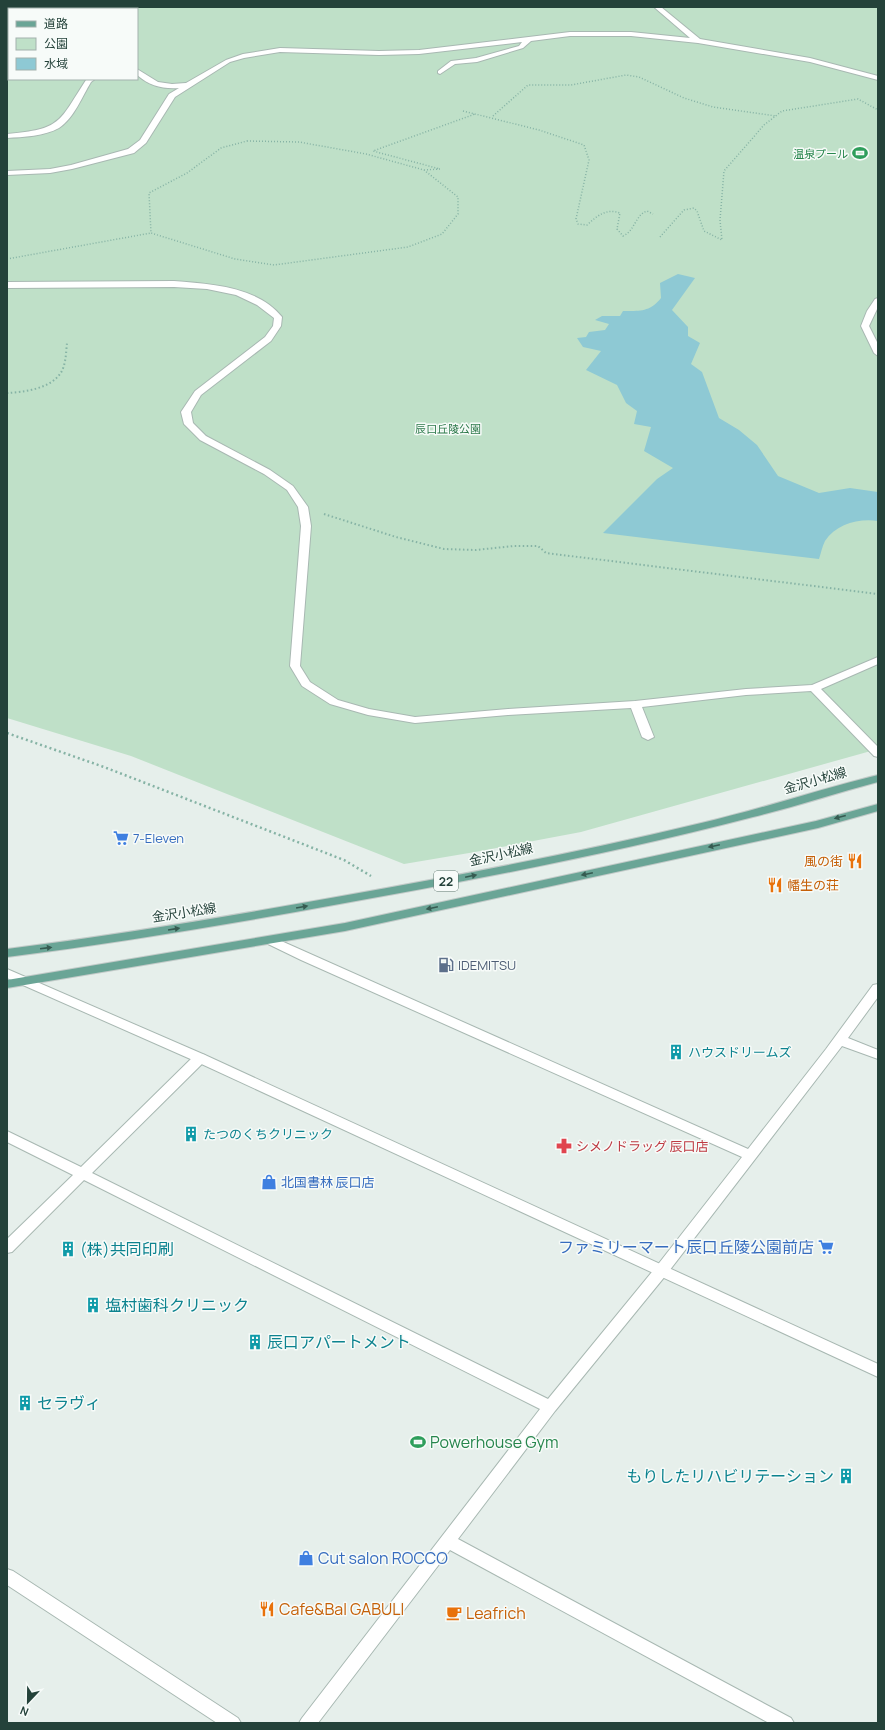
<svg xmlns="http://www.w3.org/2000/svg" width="885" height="1730" viewBox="0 0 885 1730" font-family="Manrope,'Noto Sans JP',sans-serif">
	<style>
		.green { fill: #bfe0c8 }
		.water { fill: #8ec9d4 }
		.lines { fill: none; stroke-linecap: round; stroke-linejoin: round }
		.service-casing { stroke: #a8b8b2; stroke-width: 2 }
		.minor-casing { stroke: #a8b8b2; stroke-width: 2 }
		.tertiary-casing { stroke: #a8b8b2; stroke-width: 2 }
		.primary-casing { stroke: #c2cac8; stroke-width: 2 }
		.path-far2 { stroke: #86b3a5; stroke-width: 1.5; stroke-dasharray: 1 2; stroke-linecap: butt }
		.path-far1 { stroke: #86b3a5; stroke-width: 2; stroke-dasharray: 1.5 2.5; stroke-linecap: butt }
		.path { stroke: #86b3a5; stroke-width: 2.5; stroke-dasharray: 2 3; stroke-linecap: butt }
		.service { fill: #fff; fill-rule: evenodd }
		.minor { fill: #fff; fill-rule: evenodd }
		.tertiary { fill: #fff; fill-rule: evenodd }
		.primary { fill: #6aa596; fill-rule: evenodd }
		.oneway { fill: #365b51 }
		.labels { text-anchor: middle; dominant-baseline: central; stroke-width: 3; stroke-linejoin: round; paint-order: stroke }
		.far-leisure-label { font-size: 11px; fill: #27864d; stroke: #f7fbf9; text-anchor: end }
		.far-park-label { font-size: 11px; fill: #2d7a4b; stroke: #f7fbf9 }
		.shield { fill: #f7fbf9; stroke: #637a73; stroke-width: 1 }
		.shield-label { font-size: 12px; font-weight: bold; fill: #24423a }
		.street-label { font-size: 13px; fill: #24423a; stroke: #f7fbf9 }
		.shop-label { font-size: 13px; fill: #366cbe; stroke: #f7fbf9; text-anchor: start }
		.food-label { font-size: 13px; fill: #c56008; stroke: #f7fbf9; text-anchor: end }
		.service-label { font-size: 13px; fill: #4e5e75; stroke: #f7fbf9; text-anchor: start }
		.culture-label { font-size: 13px; fill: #0d838f; stroke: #f7fbf9; text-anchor: start }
		.health-label { font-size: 13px; fill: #be3a42; stroke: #f7fbf9; text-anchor: start }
		.near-shop-label { font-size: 16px; fill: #366cbe; stroke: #f7fbf9; text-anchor: end }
		.near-culture-label { font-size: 16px; fill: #0d838f; stroke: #f7fbf9; text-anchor: start }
		.near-leisure-label { font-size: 16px; fill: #27864d; stroke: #f7fbf9; text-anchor: start }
		.near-food-label { font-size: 16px; fill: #c56008; stroke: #f7fbf9; text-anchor: start }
	</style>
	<rect width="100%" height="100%" fill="#e6efeb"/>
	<path class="green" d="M43,7H878V749L581,832L475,852L404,864L131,756L7,718V17L9,16V79H137V9H34Z"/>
	<path class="water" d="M678,274L695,278L672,310L688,327V336L700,343L691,364L702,372L719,418L739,430L757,445L778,476L819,493L850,488L878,492V521C859,518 836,524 825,541C822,547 821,553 819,559L603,533L657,479L673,468L644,451L651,427L634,424L637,411L626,403L617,385L586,370L601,351L583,347L577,338L586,337L589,332L605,330L609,324L595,320L602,316H620L623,311C640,311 650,312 661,298L660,283Z"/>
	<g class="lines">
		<defs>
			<path id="service" d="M654,7H661L700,39L810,58L878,76V80L810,62L698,43L631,36H570L531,41L523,48L477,62L455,64L440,74L438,73V71L451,61L476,58L519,46L522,42L419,54L379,55L280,52L244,58L230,62L175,97L146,143L134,153L72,169L50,173L7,175V171L50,169L71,165L128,149L140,140L169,94L179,88C162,89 150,86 137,75V69L158,82L172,84L186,83L226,60L243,54L280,48L379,51L419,50L570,32H631L690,38Z
				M95,79L91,82C82,97 74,118 59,128C45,136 23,137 7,138V134C62,129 58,123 86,80Z
				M174,281C210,284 257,286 282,317L281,326L271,341L201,395L191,412L193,423L206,436L270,470L293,486L308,507L311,526L300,666L310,682L338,700L369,709L415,717L508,709L635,701L746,689L812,685L878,657V664L821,689L878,747V757L874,756L811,691L746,695L642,707L654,737L648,740L642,737L631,708L508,715L415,723L368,715L330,704L302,686L290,666L301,526L298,507L287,490L264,474L200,440L184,424L181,412L195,391L265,337L273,326L274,318L257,305L236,295L207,289L174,287L7,288V282Z
				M878,298V307L869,326L878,344V356L874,353L861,326L867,311L875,299Z"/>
			<path id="minor" d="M270,936L748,1149L826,1049L873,985L878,984V997L848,1038L878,1050V1059L842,1046L666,1275L555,1411L458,1539L791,1718L794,1723H769L450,1550L318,1723H299L302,1718L540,1409L84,1180L12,1252L7,1253V1239L73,1175L7,1142V1131L81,1167L195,1055L200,1054L205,1055L207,1058L205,1061L92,1173L548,1399L656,1267L742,1157L301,960L266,943L264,940L266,937Z"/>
			<path id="tertiary" d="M7,7H17L7,11Z
				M7,969L205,1055L878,1364V1377L195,1061L7,978Z
				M7,1569L13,1571L238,1718L241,1723H217L7,1585Z"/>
			<path id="primary" d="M878,775V782C836,793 795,807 753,817C615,853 474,880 334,905C225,925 116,943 7,957V949C119,935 231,916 342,896C461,875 580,852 697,824C758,810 817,790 878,775Z
				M878,804V811L818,828L345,931L7,988V980L345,923L816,821Z"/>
		</defs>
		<use href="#service" class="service-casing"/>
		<use href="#minor" class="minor-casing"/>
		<use href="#tertiary" class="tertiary-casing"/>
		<use href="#primary" class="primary-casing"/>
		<path class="path-far2" d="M463,111L539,130L584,145L589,160L576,219L578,224L587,225C597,216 606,208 620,213L617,229L623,236C635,231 635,215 647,211L653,214
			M493,116L528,85H571L626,75L639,77L684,98L713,107L776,116
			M247,141L299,142L366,154L424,170L458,197V214L442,234L408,247L274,265L235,259L151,233L149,193L187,173L221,148Z
			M424,170L440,169L373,151L475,114
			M660,237L684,210L694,208L697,211L704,231L722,240L720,220L724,171L764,125L782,111L858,99L878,110
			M7,259L151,233"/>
		<path class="path-far1" d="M7,393C24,392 49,389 60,374C66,366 66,352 67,343
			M324,514L396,537L444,549L476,550L514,546H538L546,553L878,594
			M878,539V543"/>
		<path class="path" d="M7,733L104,767L344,860L371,876"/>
		<use href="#service" class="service"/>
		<use href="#minor" class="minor"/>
		<use href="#tertiary" class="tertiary"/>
		<use href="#primary" class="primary"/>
	</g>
	<defs><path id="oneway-solid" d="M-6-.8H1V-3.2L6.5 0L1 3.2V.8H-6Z"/></defs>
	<g class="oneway">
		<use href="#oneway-solid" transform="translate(840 817) rotate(165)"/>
		<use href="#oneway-solid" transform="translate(714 846) rotate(168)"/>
		<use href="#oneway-solid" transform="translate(587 874) rotate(168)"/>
		<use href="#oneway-solid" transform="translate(471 876) rotate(-12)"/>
		<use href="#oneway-solid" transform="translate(302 907) rotate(-10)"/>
		<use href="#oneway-solid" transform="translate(432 908) rotate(168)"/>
		<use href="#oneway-solid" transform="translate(174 929) rotate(-9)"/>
		<use href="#oneway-solid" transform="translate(46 948) rotate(-7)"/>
	</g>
	<defs>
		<symbol id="stadium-bare" viewBox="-9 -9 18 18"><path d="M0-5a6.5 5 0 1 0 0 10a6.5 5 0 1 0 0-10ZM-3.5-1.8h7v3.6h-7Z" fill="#2e9e5b" stroke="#f7fbf9" stroke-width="2.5" paint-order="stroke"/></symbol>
		<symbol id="supermarket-bare" viewBox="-9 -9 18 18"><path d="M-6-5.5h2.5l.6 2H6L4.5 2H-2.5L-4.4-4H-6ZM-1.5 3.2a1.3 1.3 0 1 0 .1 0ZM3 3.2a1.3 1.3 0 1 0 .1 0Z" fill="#3f7fe0" stroke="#f7fbf9" stroke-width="2.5" paint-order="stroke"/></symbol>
		<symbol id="restaurant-bare" viewBox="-9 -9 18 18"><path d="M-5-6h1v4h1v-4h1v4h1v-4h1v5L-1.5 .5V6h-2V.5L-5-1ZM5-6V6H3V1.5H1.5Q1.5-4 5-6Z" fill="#e8710a" stroke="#f7fbf9" stroke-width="2.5" paint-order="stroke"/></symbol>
		<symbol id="fuel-bare" viewBox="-9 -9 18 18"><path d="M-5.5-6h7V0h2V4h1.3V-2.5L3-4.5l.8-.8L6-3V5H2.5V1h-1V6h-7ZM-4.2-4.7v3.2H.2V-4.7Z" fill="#5c6f8a" stroke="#f7fbf9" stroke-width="2.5" paint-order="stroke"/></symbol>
		<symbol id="building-bare" viewBox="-9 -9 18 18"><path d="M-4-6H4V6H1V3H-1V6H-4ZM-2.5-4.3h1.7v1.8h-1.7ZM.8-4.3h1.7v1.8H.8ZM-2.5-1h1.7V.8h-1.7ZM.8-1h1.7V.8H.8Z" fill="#0f9aa8" stroke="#f7fbf9" stroke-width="2.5" paint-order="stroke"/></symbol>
		<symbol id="pharmacy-bare" viewBox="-9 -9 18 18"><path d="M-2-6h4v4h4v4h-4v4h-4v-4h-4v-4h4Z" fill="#e0444e" stroke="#f7fbf9" stroke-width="2.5" paint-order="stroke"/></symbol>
		<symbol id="shop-bare" viewBox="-9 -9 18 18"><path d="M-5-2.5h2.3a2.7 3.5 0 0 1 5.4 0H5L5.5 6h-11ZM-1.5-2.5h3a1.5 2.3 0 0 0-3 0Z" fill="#3f7fe0" stroke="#f7fbf9" stroke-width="2.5" paint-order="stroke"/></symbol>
		<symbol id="cafe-bare" viewBox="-9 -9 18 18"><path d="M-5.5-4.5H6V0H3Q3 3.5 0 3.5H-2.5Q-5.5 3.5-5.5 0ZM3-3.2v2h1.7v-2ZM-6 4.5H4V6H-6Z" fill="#e8710a" stroke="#f7fbf9" stroke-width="2.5" paint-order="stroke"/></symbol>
	</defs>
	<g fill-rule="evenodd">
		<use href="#stadium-bare" x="849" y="142" width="22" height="22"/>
		<use href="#supermarket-bare" x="110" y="827" width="22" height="22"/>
		<use href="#restaurant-bare" x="844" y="850" width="22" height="22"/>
		<use href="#restaurant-bare" x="764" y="874" width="22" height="22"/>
		<use href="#fuel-bare" x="435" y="954" width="22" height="22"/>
		<use href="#building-bare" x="665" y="1041" width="22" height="22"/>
		<use href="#building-bare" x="180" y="1123" width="22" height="22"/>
		<use href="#pharmacy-bare" x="553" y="1135" width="22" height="22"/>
		<use href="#shop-bare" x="258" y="1171" width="22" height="22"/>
		<use href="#supermarket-bare" x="815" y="1236" width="22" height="22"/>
		<use href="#building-bare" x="57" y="1238" width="22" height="22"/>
		<use href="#building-bare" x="82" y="1294" width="22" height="22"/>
		<use href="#building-bare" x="244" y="1331" width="22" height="22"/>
		<use href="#building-bare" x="14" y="1392" width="22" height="22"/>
		<use href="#stadium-bare" x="407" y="1431" width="22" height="22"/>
		<use href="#building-bare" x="835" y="1465" width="22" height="22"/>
		<use href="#shop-bare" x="295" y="1547" width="22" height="22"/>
		<use href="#restaurant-bare" x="256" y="1598" width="22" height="22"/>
		<use href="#cafe-bare" x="443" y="1602" width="22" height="22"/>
	</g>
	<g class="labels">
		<g class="far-leisure-label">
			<text x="848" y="153">温泉プール</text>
		</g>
		<g class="far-park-label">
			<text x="448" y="428">辰口丘陵公園</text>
		</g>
		<rect class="shield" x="434" y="871" width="24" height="20" rx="3"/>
		<g class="shield-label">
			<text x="446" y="881">22</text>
		</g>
		<g class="street-label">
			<text transform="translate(815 780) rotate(-16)">金沢小松線</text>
			<text transform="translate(501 854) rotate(-12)">金沢小松線</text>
			<text transform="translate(184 912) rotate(-9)">金沢小松線</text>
		</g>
		<g class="shop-label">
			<text x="133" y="838">7-Eleven</text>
			<text x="281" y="1182">北国書林 辰口店</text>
		</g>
		<g class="food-label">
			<text x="843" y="861">風の街</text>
			<text x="787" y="885" text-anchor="start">幡生の荘</text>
		</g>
		<g class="service-label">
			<text x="458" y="965">IDEMITSU</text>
		</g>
		<g class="culture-label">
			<text x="688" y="1052">ハウスドリームズ</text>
			<text x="203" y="1134">たつのくちクリニック</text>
		</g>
		<g class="health-label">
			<text x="576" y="1146">シメノドラッグ 辰口店</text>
		</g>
		<g class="near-shop-label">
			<text x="814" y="1247">ファミリーマート辰口丘陵公園前店</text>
			<text x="318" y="1558" text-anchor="start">Cut salon ROCCO</text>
		</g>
		<g class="near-culture-label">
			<text x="80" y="1249">(株)共同印刷</text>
			<text x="105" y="1305">塩村歯科クリニック</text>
			<text x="267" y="1342">辰口アパートメント</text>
			<text x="37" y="1403">セラヴィ</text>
			<text x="834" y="1476" text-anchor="end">もりしたリハビリテーション</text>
		</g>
		<g class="near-leisure-label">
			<text x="430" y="1442">Powerhouse Gym</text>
		</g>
		<g class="near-food-label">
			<text x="279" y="1609">Cafe&amp;Bal GABULI</text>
			<text x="466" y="1613">Leafrich</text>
		</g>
	</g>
	<rect width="885" height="1730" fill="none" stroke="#24423a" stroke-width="16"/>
	<rect x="8" y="8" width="130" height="72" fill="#f7fbf9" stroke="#a3b1ad"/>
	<rect x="16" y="21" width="20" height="6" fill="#6aa596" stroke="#a3b1ad"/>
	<text x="44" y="28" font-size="12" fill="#24423a">道路</text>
	<rect x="16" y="38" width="20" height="12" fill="#bfe0c8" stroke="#a3b1ad"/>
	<text x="44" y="48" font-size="12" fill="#24423a">公園</text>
	<rect x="16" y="58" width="20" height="12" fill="#8ec9d4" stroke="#a3b1ad"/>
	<text x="44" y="68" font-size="12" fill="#24423a">水域</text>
	<g transform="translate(28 1702) rotate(202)" stroke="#f7fbf9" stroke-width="3" paint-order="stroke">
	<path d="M0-3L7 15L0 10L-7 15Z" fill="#24423a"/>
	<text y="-6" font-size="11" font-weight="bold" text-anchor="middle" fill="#24423a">N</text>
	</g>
</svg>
